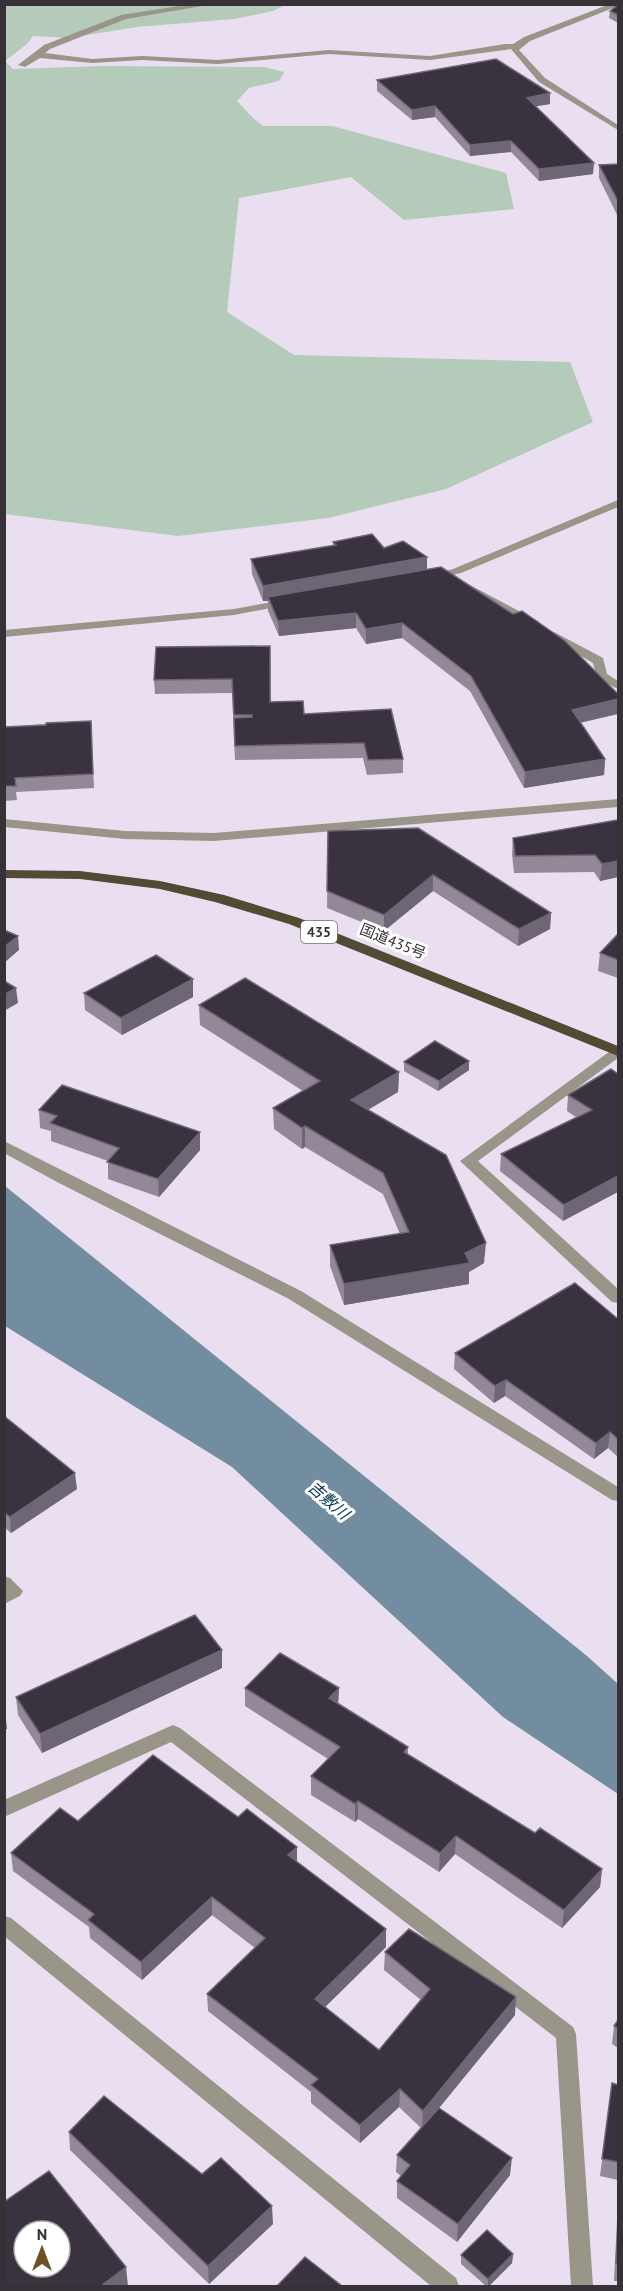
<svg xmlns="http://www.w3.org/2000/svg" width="623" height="2291" viewBox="0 0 623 2291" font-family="'PT Sans','Noto Sans JP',sans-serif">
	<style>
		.green { fill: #b5cbb9 }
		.water { fill: #728d9f }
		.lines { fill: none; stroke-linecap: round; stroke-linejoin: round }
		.minor { fill: #9a9589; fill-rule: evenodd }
		.trunk { fill: #524a33; fill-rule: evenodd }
		.wall { fill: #928898 }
		.shaded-wall { fill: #6e6674 }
		.building { fill: #3a323f; stroke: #6e6674; stroke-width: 1.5; fill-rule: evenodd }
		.labels { text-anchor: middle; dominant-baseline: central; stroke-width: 6; stroke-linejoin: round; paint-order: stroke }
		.shield { fill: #fff; stroke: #726f73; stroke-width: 1.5 }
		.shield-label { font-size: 14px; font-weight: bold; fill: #353137 }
		.street-label { font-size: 15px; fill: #353137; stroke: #fff }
		.water-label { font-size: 16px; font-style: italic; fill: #003550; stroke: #fff }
	</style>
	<rect width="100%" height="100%" fill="#e9dff0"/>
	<path class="green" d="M5,5H285L273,11L234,19L137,27L68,38L33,36L27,44L5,61L13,69L102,66L264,67L284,72L279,81L249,88L237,101L252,117L263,126H332L506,173L514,209L404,220L351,177L239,198L227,312L294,355L570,362L593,422L446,489L328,518L178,536L5,514Z"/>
	<path class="water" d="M5,1186L587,1656L618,1684V1794L503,1717L232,1467L5,1326Z"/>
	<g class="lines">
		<path class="minor" d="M192,4H214L126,19L50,49L45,53L92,59L142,56L218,60L329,50L430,56L505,44H513L524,37L610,4H618V6L530,41L519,50L545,78L618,125V130L539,82L511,49L430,60L329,54L218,64L142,60L92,63L40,58L25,67L18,65L44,45L121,15Z
			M618,500V507L461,573L432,580L426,577L453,569Z
			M466,583L538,621L540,623L538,625H530L462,588V584Z
			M288,599L294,602L292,604L234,615L4,637V630L234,609Z
			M554,632L603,658L607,674L618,681V689L597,679L593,663L550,638V634Z
			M618,799V807L214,841L125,839L4,827V819L125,831L214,833Z
			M618,1048V1058L478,1161L618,1289V1303L612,1302L460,1161L613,1049Z
			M4,1141L301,1291L618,1487V1501L612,1500L289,1299L57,1182L4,1153Z
			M4,1576L10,1578L23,1591L20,1596L4,1604Z
			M173,1725L180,1728L573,2027L576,2034L593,2286H571L556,2038L171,1742L4,1817V1800Z
			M4,1916L11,1918L456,2278L459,2286H431L4,1936Z"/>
		<path class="trunk" d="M4,870L80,871L160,881L224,895L299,918L618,1046V1056L289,924L215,902L160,889L80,879L4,878Z"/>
	</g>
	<path class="wall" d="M618,5V23L609,18L610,11Z
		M377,80L550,93V104L536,106L593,174L539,181L511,152L470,156L435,117L412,120L377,91Z
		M618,164V217L599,178V165Z
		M333,542L384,548L427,569L581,723L605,759L604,775L524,788L470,691L402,638L366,644L356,628L279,636L268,611V601H263L252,574L251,559L333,546Z
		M270,646L271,702L304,714L403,759V773L367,775L363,758L235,760L232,693L155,694L154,680Z
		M91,721L94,788L16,792L17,800L4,801V727Z
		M618,822V877L600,881L594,872L514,873L512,854L513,838Z
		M328,831L551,913L550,929L518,946L433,891L384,931L327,908Z
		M618,934V978L598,971L600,953Z
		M193,979V997L122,1035L85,1010L84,993Z
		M199,1005L399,1072L398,1092L368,1110L484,1263L469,1272V1284L344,1305L330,1266V1245L400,1234L383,1194L305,1147L302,1149L274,1129L273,1108L303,1091L200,1025Z
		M404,1062L469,1070L438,1091L404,1071Z
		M618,1074L563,1221L500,1171L501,1154L576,1117L567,1111L568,1095Z
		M39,1110L200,1150L159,1197L108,1179V1161L51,1141V1131L40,1128Z
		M618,1319V1457L608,1448L594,1459L505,1396L494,1403L454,1369L455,1353Z
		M4,1416L77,1489L11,1533L4,1527Z
		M222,1668L42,1753L18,1715L16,1697Z
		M245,1688H339L338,1704L408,1747V1755L535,1833L602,1869L600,1887L562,1928L455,1854L439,1872L358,1819L355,1822L311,1795V1776L328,1759L245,1706Z
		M238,1817L297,1847V1862L386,1947L325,2007L379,2050L421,2000L384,1970L385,1952L515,2015L437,2110L510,2175L457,2242L397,2198V2181L401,2176L396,2172L397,2155L421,2128L399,2107L360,2143L311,2103V2092L208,2011L207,1994L255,1948L212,1915L142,1980L90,1938L89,1927L13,1871L11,1853L78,1821Z
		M618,2020V2048L612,2044L614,2026Z
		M612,2083L618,2085V2180L600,2176Z
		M69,2132L202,2174L273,2224L209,2284L70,2150Z
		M618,2199V2281H614Z
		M513,2254L512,2263L489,2286H486L461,2264V2255Z"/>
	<path class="shaded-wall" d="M550,93V104L526,108L527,98Z
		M435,106V117L412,120V110Z
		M511,141V152L470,156V145Z
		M594,163L593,174L539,181V169Z
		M427,557V572L268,597V601H263V586Z
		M356,613V628L279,636L278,621Z
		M402,623V638L366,644V629Z
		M618,699V714L571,725L572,710Z
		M605,759L604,775L524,788L525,772Z
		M618,861V877L600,881L602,864Z
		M433,875V891L384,931V915Z
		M551,913L550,929L518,946L519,929Z
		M18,936L19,950L4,963V947Z
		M193,979V997L122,1035L121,1018Z
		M16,988L18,1003L4,1011V995Z
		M469,1061V1070L438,1091L439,1081Z
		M399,1072L398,1092L350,1120L351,1100Z
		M305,1126V1147L302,1149V1128Z
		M200,1132V1150L159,1197L158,1179Z
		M618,1176V1192L563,1221L564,1205Z
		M486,1243L484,1263L469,1272V1284L344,1305V1284L465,1253Z
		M506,1380L505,1396L494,1403L495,1386Z
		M610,1432L608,1448L594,1459L596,1443Z
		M75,1473L77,1489L11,1533L10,1517Z
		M222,1650V1668L42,1753L40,1734Z
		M339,1688L338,1706L329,1698Z
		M5,1710L7,1729L4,1730V1711Z
		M358,1801V1819L355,1822V1804Z
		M456,1836L455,1854L439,1872L440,1853Z
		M297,1847V1865L288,1855Z
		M602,1869L600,1887L562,1928L564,1910Z
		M212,1897V1915L142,1980L141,1962Z
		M386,1929V1947L315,2017V1999Z
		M516,1997L515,2015L422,2129L423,2111Z
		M400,2089L399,2107L360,2143V2125Z
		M512,2158L510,2175L457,2242L458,2224Z
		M272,2206L273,2224L209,2284L208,2266Z
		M513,2254L512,2263L489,2286H488V2279Z
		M126,2267L128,2286H101Z"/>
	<path class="building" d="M618,5V15L610,11Z
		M496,59L550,93L527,98L594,163L539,169L511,141L470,145L435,106L412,110L377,80Z
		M618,164V201L599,165Z
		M372,534L384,548L403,541L427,557L263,586L251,559L336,545L333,542Z
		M441,567L513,614L522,611L565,641L618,694V699L572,710L605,759L525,772L471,676L402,623L366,629L356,613L278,621L268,597Z
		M270,646V702L303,701L304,714L391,709L403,759L368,760L364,743L235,746L234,718L252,717V715H234L232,679L154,680L156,647Z
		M91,721L93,774L15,778L16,786H4V727L46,725V723Z
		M617,820L618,822V861L602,864L595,855L515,856L513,838Z
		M418,828L551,913L519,929L433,875L384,915L327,891L328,831Z
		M4,930L18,936L4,947Z
		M618,934V960L600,953Z
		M156,955L193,979L121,1018L84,993Z
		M245,978L399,1072L351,1100L446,1155L486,1243L465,1253L470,1263L344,1284L330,1245L409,1232L383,1173L305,1126L302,1128L273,1108L320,1081L199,1005Z
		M4,981L16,988L4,995Z
		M435,1041L469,1061L439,1081L404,1062Z
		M611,1069L618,1074V1176L564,1205L501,1154L592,1110L568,1095Z
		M62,1085L200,1132L158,1179L107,1162L119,1148L50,1123L57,1116L39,1110Z
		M575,1283L618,1319V1439L610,1432L596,1443L506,1380L495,1386L455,1353Z
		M4,1416L75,1473L10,1517L4,1512Z
		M195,1615L222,1650L40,1734L16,1697Z
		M280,1653L339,1688L329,1698L408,1747L404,1752L535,1833L540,1828L602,1869L564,1910L456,1836L440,1853L358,1801L355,1804L311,1776L340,1747L245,1688Z
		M153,1755L238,1817L247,1809L297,1847L288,1855L386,1929L315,1999L379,2050L430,1989L385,1952L409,1929L516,1997L423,2111L400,2089L360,2125L311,2085L318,2079L207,1994L265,1938L212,1897L141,1962L88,1920L94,1914L11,1853L60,1808L78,1821Z
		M618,2020V2028L614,2026Z
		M612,2083L618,2085V2162L602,2159Z
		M104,2096L202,2174L221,2158L272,2206L208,2266L69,2132Z
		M439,2108L512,2158L458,2224L397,2181L410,2165L397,2155Z
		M49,2171L126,2267L101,2286H4V2202ZM24,2231H60V2267H24Z
		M618,2226V2264L616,2263Z
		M487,2230L513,2254L488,2279L461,2255Z
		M305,2257L342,2286H277Z"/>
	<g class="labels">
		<rect class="shield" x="301" y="921" width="36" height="22" rx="4.5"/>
		<g class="shield-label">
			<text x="319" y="932">435</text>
		</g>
		<g class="street-label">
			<text transform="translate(393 941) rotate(22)">国道435号</text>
		</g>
		<g class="water-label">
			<text transform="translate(329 1500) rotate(41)">吉敷川</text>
		</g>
	</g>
	<rect width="623" height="2291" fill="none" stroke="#353137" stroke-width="12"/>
	<g transform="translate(42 2249)"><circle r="28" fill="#ffffff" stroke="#aeadaf" stroke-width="1.5"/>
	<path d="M0-4.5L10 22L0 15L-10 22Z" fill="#6b5323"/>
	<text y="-9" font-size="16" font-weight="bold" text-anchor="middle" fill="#353137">N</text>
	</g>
</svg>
